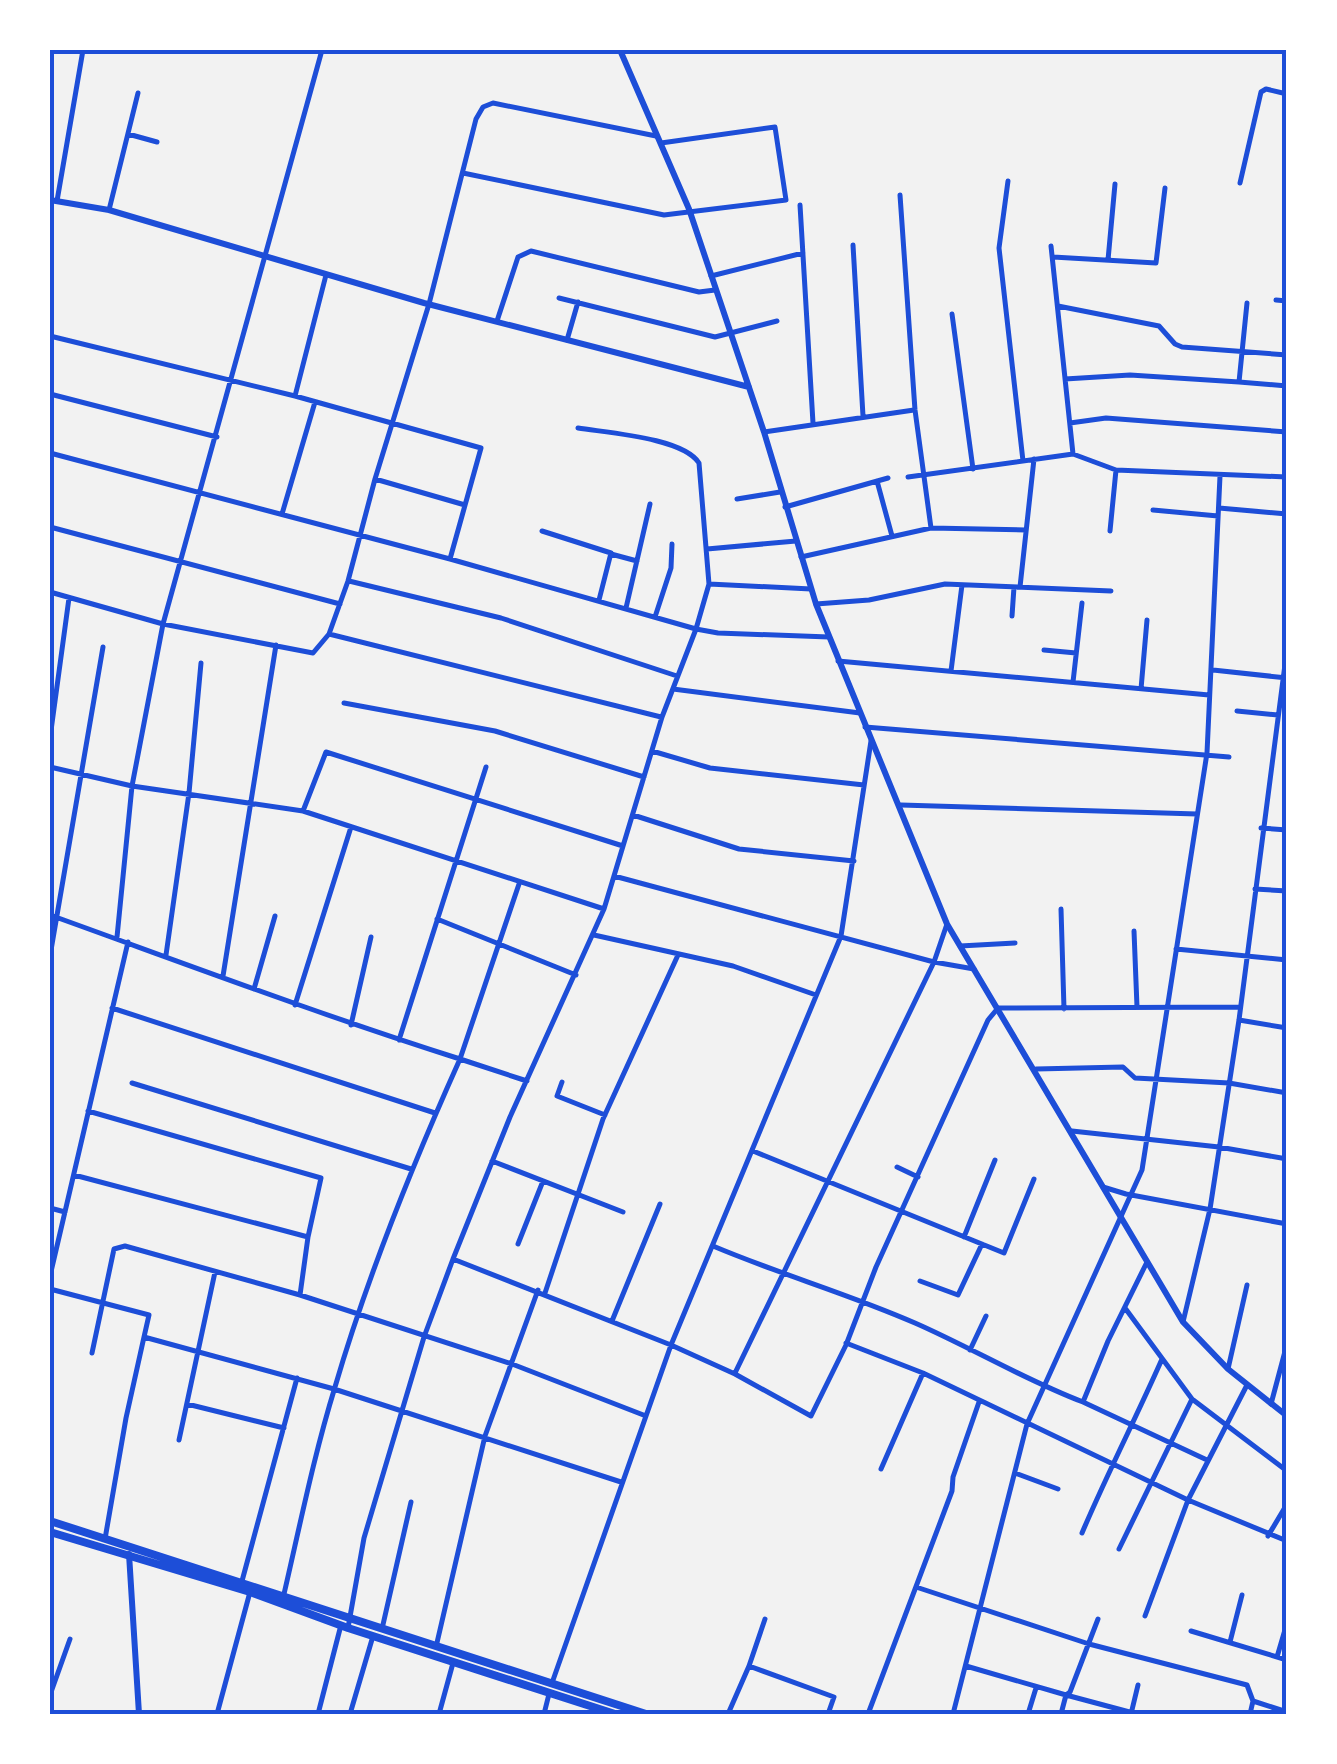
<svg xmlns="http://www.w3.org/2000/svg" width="1337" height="1764" viewBox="0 0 1337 1764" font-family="'IBM Plex Sans',sans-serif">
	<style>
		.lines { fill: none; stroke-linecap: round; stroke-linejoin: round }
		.minor { stroke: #1d4ed8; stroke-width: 5 }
		.tertiary { stroke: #1d4ed8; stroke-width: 6 }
		.primary { stroke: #1d4ed8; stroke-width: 8 }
		.neatline { fill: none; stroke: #1d4ed8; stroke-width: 4 }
	</style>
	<rect width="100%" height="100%" fill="#f2f2f2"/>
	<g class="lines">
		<path class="minor" d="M128,134L157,142
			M463,173L664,215L786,200L775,127L661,143
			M1008,181L999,248L1023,461
			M1240,183L1261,92L1266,89L1287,94
			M900,195L915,410L931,528
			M57,201L83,50
			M800,205L813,423
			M109,210L138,93
			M853,245L863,416
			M1051,246L1073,454
			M1053,257L1156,263L1165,188
			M1108,260L1115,184
			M711,276L803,253
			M559,298L715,337L777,321
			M1276,300L1287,301
			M1058,306L1159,326L1175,344L1182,347L1287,355
			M952,314L973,469
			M497,321L518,257L531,251L699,292L715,290
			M50,336L295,396L481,448L450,559
			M567,340L578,302
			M1065,379L1130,375L1239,382L1247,303
			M1239,382L1287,386
			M50,394L217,437
			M295,396L326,275
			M1070,423L1106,418L1287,432
			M764,432L914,410
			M50,453L450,559L696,629L718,633L829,637
			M908,477L1073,454L1116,470L1287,477
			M375,479L465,505
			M877,481L892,536
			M737,499L780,492
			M785,507L888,478
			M1219,508L1287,514
			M1153,510L1218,516
			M282,514L315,402
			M50,527L340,604
			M542,531L611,553L599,600
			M1110,531L1116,470
			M707,549L796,541
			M611,554L637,561
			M801,557L931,528L1026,530
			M349,581L501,618L677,676
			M709,584L811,589
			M1020,587L1034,459
			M50,592L163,624L313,653L329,634L661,717
			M816,604L869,600L945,584L1111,591
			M626,608L650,504
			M1012,616L1014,587
			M655,617L671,568L672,544
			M329,634L348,581L375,479L429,304L476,119L483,107L493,103L656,136
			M1044,650L1076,653
			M838,661L1209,695
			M1213,670L1287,678
			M951,671L962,585
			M1073,682L1082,603
			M673,689L860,713
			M1141,689L1147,620
			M344,703L495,731L644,777
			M1237,711L1278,715
			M865,727L1229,757
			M50,738L69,598
			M652,751L710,768L864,785
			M50,767L132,786L303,811L604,909L662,717L696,629L709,584L699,463C683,438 609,433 578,428
			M901,805L1197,814
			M303,811L326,752L623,846
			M633,815L739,849L854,861
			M1261,828L1287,830
			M614,876L934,962L974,969
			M519,884L460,1059L527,1081
			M1255,889L1287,891
			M1061,909L1064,1009
			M50,915C186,964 321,1015 460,1059C412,1166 368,1274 335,1387C314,1455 300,1525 284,1594
			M437,919L576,975
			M1134,931L1137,1007
			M594,935L733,966L816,995
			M117,937L132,786L163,624L322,50
			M960,946L1015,943
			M1176,949L1287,960
			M166,955L189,793L201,663
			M50,956L103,647
			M223,976L276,645
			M254,989L275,916
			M295,1005L351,827
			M112,1008L435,1113
			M1239,1020L1287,1028
			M351,1025L371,937
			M399,1040L486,767
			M1036,1069L1123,1067L1135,1078L1229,1083L1287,1093
			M562,1082L557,1096L605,1115
			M132,1083L411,1169
			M88,1111L321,1178L308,1237L300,1295
			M1072,1131L1219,1147L1287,1159
			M753,1151L1004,1253L1034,1179
			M492,1161L623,1212
			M897,1167L918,1177
			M74,1175L308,1237
			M1103,1187L1126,1194L1287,1224
			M50,1208L65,1212
			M964,1237L995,1160
			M518,1244L543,1181
			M713,1246C779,1274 849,1294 915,1323C972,1348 1025,1380 1083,1402L1108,1341L1147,1262
			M453,1259L510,1117L604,909
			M50,1276L128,942
			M920,1281L958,1295L982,1244
			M50,1289L149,1315L144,1337L334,1389L621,1482
			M545,1293L603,1119L678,955
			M1125,1308L1192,1399L1287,1471
			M612,1321L660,1204
			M1183,1322L1210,1209L1239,1020L1287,649
			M846,1343L923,1373L1188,1500L1287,1541
			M970,1350L986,1316
			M92,1353L114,1249L125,1246L300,1295L512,1364L646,1416
			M1228,1369L1247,1285
			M735,1373L934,962L947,924
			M1083,1402L1207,1460
			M187,1404L284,1428
			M1271,1404L1287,1344
			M179,1440L215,1272
			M881,1469L923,1373
			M1015,1473L1058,1489
			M1082,1533C1107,1474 1136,1418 1162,1359
			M1268,1536L1287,1504
			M105,1539L126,1418L144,1337
			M1119,1549L1192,1399
			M242,1581L297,1378
			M916,1587L1089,1644L1247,1685L1253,1701
			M1145,1616L1188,1500L1247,1385
			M348,1628L364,1538L424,1337L453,1259L671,1345L735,1374L811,1416L846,1345L876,1267L988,1020L998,1008L1240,1007
			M382,1629L411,1502
			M1191,1631L1287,1660
			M1230,1642L1242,1595
			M436,1647L485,1436L538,1290
			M1277,1657L1287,1623
			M749,1666L765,1619
			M966,1666L1066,1695L1070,1692L1098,1619
			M552,1683L671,1345L841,936L871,741
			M50,1695L70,1639
			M217,1714L250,1592
			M318,1714L341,1625
			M350,1714L373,1636
			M439,1714L453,1663
			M544,1714L549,1694
			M728,1714L749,1666L834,1697L828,1714
			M868,1714L952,1491L953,1477L979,1402
			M953,1714L1027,1424L1142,1170L1207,753L1220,476
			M1028,1714L1036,1688
			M1061,1714L1066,1695L1137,1714
			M1131,1714L1138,1685
			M1250,1714L1253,1701L1287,1712"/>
		<path class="tertiary" d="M620,50L689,209L764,432L816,604L947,924L1183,1322L1228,1369L1287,1416
			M50,200L109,210L424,303L749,387
			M129,1554L139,1714"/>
		<path class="primary" d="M50,1521L646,1714
			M50,1532L250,1592L348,1628L615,1714"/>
	</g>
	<rect width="1337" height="1764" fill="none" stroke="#ffffff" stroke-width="105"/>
	<rect x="52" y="52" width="1232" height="1660" class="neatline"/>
</svg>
